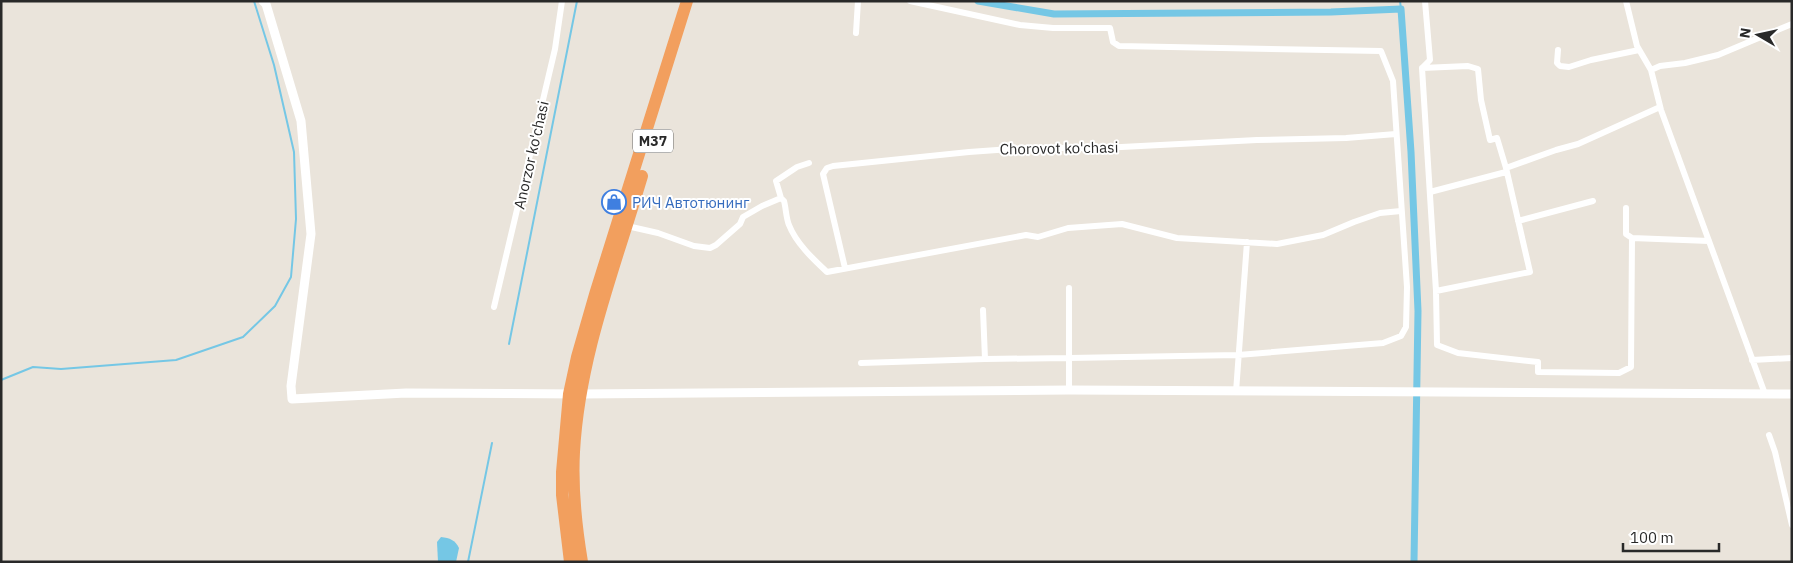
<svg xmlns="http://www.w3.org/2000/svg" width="1793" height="563" viewBox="0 0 1793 563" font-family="'IBM Plex Sans',sans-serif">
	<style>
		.water { fill: #75c7e5 }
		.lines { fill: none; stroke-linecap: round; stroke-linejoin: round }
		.stream { stroke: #75c7e5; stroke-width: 2 }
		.canal { stroke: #75c7e5; stroke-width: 7 }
		.street { stroke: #fff; stroke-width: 6 }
		.secondary { stroke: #fff; stroke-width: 9 }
		.highway { stroke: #f29f5e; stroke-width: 12 }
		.labels { text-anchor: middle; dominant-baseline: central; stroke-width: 4; stroke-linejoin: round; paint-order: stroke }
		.shield { fill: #fff; stroke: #696969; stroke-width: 1 }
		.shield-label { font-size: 14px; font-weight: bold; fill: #292929 }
		.street-label { font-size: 15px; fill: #292929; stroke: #fff }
		.shop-label { font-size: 15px; fill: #366cbe; stroke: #fff; text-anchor: start }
	</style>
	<rect width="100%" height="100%" fill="#eae4db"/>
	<path class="water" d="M441,537C450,538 455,540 459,548L456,562H438L437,542Z"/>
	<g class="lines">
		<path class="stream" d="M1400,1L1401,9
			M509,344L577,1
			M1,380L33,367L61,369L176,360L243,337L275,306L291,277L296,219L294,152L274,65L254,1
			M468,562L492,443"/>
		<path class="canal" d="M978,1L1054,14L1331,12L1401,9L1411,152L1418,311L1414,562"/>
		<path class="street" d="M910,1L1020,25L1053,28H1110L1113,42L1119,46L1381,51L1393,81L1407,287L1406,327L1401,336L1383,343L1238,355L1069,358V288
			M1425,1L1430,60L1422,68L1436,291L1530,272L1506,168L1556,150L1578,144L1660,107
			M1626,1L1637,46L1651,70L1661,110L1765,394
			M856,33L858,1
			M1558,50L1557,63L1560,66L1569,67L1591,60L1639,50
			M1422,68L1468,66L1478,69L1481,100L1490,140L1497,138L1506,168
			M1651,70L1660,66L1685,63L1718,55L1792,24
			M1430,192L1506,172
			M781,198L776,181L797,167L809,163
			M1626,208V234L1632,238
			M1518,221L1593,201
			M627,226L658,233L694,246L710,248L716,245L740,224L743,217L762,206L781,198L784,201C786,208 786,218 789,225C796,243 813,259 827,272L1026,235L1038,237L1068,228L1122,224L1177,238L1277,244L1323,235L1354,222L1380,213L1401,211
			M845,268L823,174L827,168L833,166L969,152L1026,148H1102L1257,140L1346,138L1396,134
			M1436,291L1437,345L1458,353L1538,362V372L1619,373L1631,367L1632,238L1709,241
			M494,307L555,49L562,1
			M983,310L985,359L1069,358V390
			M1752,360L1792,358
			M861,363L985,359
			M1236,392L1247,242
			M1769,435L1775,452L1792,525"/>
		<path class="secondary" d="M263,1L266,4L301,121L311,234L291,386L292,399L406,393L580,394L1069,390L1792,394"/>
		<path class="highway" d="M570,562L562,495V472L569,394L577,357L596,291L687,1
			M582,562C576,526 572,489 574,452C579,357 615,267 642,176"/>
	</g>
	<defs>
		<symbol id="shop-ring" viewBox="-11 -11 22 22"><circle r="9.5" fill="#fff" stroke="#3f7fe0" stroke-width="1.5"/><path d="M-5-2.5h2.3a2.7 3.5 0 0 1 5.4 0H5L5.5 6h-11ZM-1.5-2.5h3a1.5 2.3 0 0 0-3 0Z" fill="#3f7fe0"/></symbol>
	</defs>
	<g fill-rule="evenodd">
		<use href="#shop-ring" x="600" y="188" width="28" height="28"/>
	</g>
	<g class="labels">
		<rect class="shield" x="633" y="129.5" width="40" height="23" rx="4"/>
		<g class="shield-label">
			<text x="653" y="141">M37</text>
		</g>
		<g class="street-label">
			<text transform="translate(1059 148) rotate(-1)">Chorovot ko'chasi</text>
			<text transform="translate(531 155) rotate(-77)">Anorzor ko'chasi</text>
		</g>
		<g class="shop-label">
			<text x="632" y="202">РИЧ Автотюнинг</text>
		</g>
	</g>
	<rect width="1793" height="563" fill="none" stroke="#292929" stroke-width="5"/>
	<g transform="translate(1758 35) rotate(279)" stroke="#ffffff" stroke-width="4" paint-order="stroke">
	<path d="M0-4L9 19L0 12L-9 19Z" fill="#292929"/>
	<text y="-8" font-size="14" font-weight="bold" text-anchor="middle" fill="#292929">N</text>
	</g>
	<path d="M1623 543v8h96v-8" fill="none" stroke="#292929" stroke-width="2.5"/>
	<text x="1630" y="543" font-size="15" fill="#292929" stroke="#ffffff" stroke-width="4" paint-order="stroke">100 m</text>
</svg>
